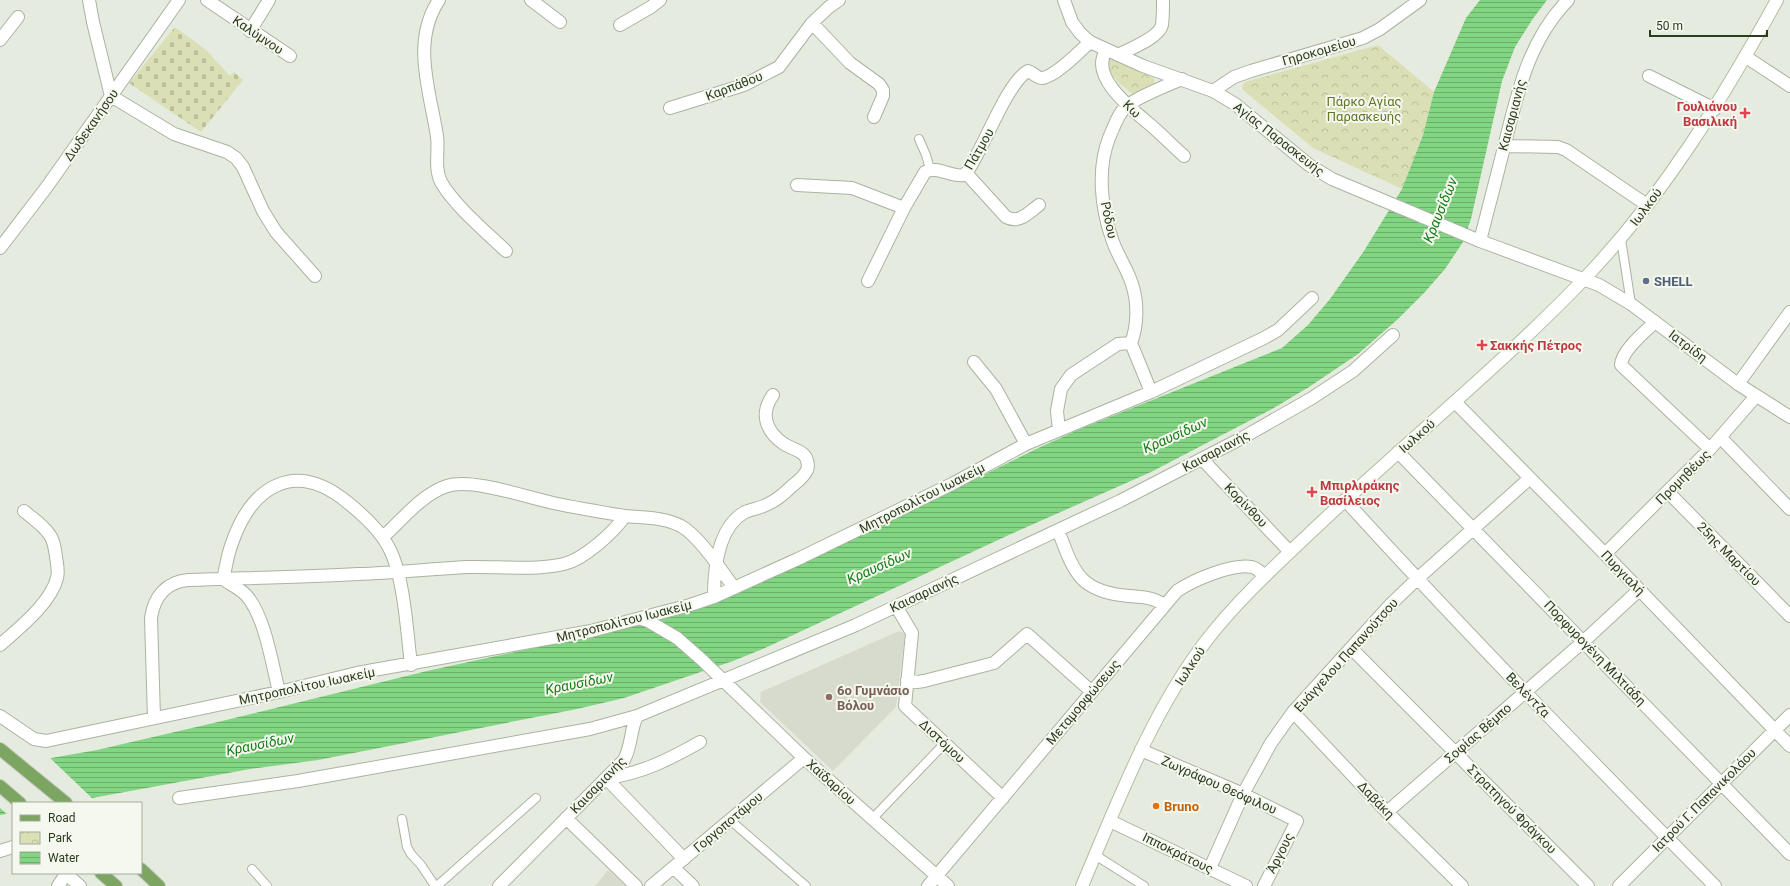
<svg xmlns="http://www.w3.org/2000/svg" width="1790" height="886" viewBox="0 0 1790 886" font-family="Roboto,sans-serif">
	<style>
		.built { fill: #d6dbcd }
		.cemetery { fill: url(#cemetery-stones) }
		.park { fill: url(#park-crowns) }
		.water { fill: url(#water-rules) }
		.pier { fill: #e6ebdf }
		.lines { fill: none; stroke-linecap: round; stroke-linejoin: round }
		.service-casing { stroke: #aab3a2; stroke-width: 10 }
		.pedestrian-casing { stroke: #aab3a2; stroke-width: 14 }
		.minor-casing { stroke: #aab3a2; stroke-width: 14 }
		.tertiary-casing { stroke: #aab3a2; stroke-width: 14 }
		.secondary-casing { stroke: #b0bea2; stroke-width: 14 }
		.primary-casing { stroke: #c4c8c0; stroke-width: 14 }
		.service { stroke: #fff; stroke-width: 8 }
		.pedestrian { stroke: #fff; stroke-width: 12 }
		.minor { stroke: #fff; stroke-width: 12 }
		.tertiary { stroke: #fff; stroke-width: 12 }
		.secondary { stroke: #fff; stroke-width: 12 }
		.primary { stroke: #7ba560; stroke-width: 12 }
		.health-dot { fill: #e0444e; stroke: #f5f8ef; stroke-width: 1.5 }
		.service-dot { fill: #5c6f8a; stroke: #f5f8ef; stroke-width: 1.5 }
		.education-dot { fill: #8d6e63; stroke: #f5f8ef; stroke-width: 1.5 }
		.food-dot { fill: #e8710a; stroke: #f5f8ef; stroke-width: 1.5 }
		.labels { text-anchor: middle; dominant-baseline: central; stroke-width: 4; stroke-linejoin: round; paint-order: stroke }
		.street-label { font-size: 13px; fill: #2b3c1f; stroke: #f5f8ef }
		.park-label { font-size: 13px; fill: #637626; stroke: #f5f8ef }
		.health-label { font-size: 13px; font-weight: bold; fill: #be3a42; stroke: #f5f8ef; text-anchor: start }
		.service-label { font-size: 13px; font-weight: bold; fill: #4e5e75; stroke: #f5f8ef; text-anchor: start }
		.education-label { font-size: 13px; font-weight: bold; fill: #785e54; stroke: #f5f8ef; text-anchor: start }
		.food-label { font-size: 13px; font-weight: bold; fill: #c56008; stroke: #f5f8ef; text-anchor: start }
		.water-label { font-size: 14px; font-style: italic; fill: #157c17; stroke: #f5f8ef }
	</style>
	<defs>
		<pattern id="cemetery-stones" width="16" height="16" patternUnits="userSpaceOnUse"><rect width="16" height="16" fill="#dadfb5"/><path d="M2 7V4a2 2 0 0 1 4 0v3zM10 15v-3a2 2 0 0 1 4 0v3z" fill="#bbc09b"/></pattern>
		<pattern id="park-crowns" width="20" height="18" patternUnits="userSpaceOnUse"><rect width="20" height="18" fill="#dadfb5"/><path d="M2 6a3 3 0 1 1 6 0M12 15a3 3 0 1 1 6 0" fill="none" stroke="#bbc09b"/></pattern>
		<pattern id="water-rules" width="6" height="5" patternUnits="userSpaceOnUse"><rect width="6" height="5" fill="#82d582"/><path d="M0 2.5h6" fill="none" stroke="#6bae6a"/></pattern>
	</defs>
	<rect width="100%" height="100%" fill="#e6ebdf"/>
	<path class="built" d="M899,631L905,634L896,707L833,771L760,702L761,692Z
		M608,870L626,886H595Z"/>
	<path class="cemetery" d="M175,27L206,50L230,76L234,72L243,80L201,132L129,83Z"/>
	<path class="park" d="M1378,45L1434,92L1423,135L1402,189L1313,148L1243,90L1242,87L1245,82Z
		M1109,57H1114L1154,78L1155,85L1136,97L1118,82L1105,64Z"/>
	<path class="water" d="M1480,0H1547L1532,20L1515,47L1502,81L1471,219L1463,242L1445,269L1425,292L1398,319L1358,354L1309,387L1272,409L1151,472L1011,534L765,648L733,661L624,698L577,709L318,760L250,769L65,803H13V813L0,815V767L97,750L218,722L427,671L645,624L704,604L755,583L931,501L1034,450L1080,429L1282,348L1308,325L1330,299L1364,251L1402,189L1423,135L1434,92L1466,18Z"/>
	<path class="pier" d="M49,757L94,800L76,803H13V815H8L0,808V765Z"/>
	<g class="lines">
		<defs>
			<path id="service" d="M919,139L926,155L930,169
				M1621,239L1631,304
				M402,819L407,847L411,854L421,865L435,886
				M872,819L945,743
				M730,820L806,886
				M1095,855L1144,886
				M252,869L267,886
				M437,886L536,798"/>
			<path id="pedestrian" d="M606,778L684,859
				M606,778C641,774 670,759 700,742
				M58,886L66,874"/>
			<path id="minor" d="M89,0L93,22L111,96L174,134L227,152L236,158L243,167L263,211L276,232L315,276
				M207,0L290,56
				M439,0C411,42 430,91 437,136C439,151 434,168 441,182C454,205 486,232 506,251
				M531,0L560,22
				M812,23L850,63L879,84L883,90V96L874,117
				M620,25L651,7L660,0
				M250,31L269,0
				M0,40L18,17
				M1106,51C1088,78 1137,113 1154,128C1164,137 1174,147 1184,156
				M1118,55C1129,49 1159,38 1162,25C1163,17 1163,8 1163,0
				M1746,57L1790,86
				M1649,76L1715,109
				M1213,91L1234,77L1251,71L1363,38L1380,29L1420,0
				M670,108L744,85L779,67L812,23L829,7L839,0
				M1504,146L1558,147L1566,150L1647,205
				M966,173L1006,217C1019,224 1028,213 1039,205
				M797,185L852,188L904,208
				M1480,241C1488,209 1497,176 1505,143C1518,91 1529,40 1568,0
				M0,248L46,188L179,0
				M868,281L904,208L925,172C938,165 951,178 965,175C983,151 1006,83 1028,71C1032,72 1037,78 1042,78C1055,77 1080,51 1090,42
				M1655,322C1645,332 1622,350 1621,365L1710,449
				M974,362L996,389L1026,444
				M1738,384L1790,312
				M1151,392L1131,343C1138,325 1138,302 1132,284C1127,268 1117,255 1112,239C1101,208 1097,169 1109,138C1114,127 1118,113 1127,106C1137,97 1168,85 1182,79
				M1455,402L1605,554L1790,746
				M1059,430L1057,411L1061,389L1071,375L1118,344L1131,343
				M1721,438L1790,509
				M1398,452L1790,854
				M1202,459L1290,552
				M1668,492L1790,616
				M1345,500C1465,632 1589,759 1715,886
				M1058,530C1074,572 1079,592 1129,596C1142,597 1153,597 1164,605
				M383,537C402,520 422,494 447,486C472,478 526,497 553,503C577,508 601,512 625,516C644,518 664,517 681,526C700,537 721,570 734,588
				M1605,554L1710,449L1756,396
				M714,597C714,569 718,527 745,512C752,509 761,508 768,504C777,500 785,493 792,486C797,482 804,477 807,470C809,465 807,457 803,454C797,449 790,448 784,444C765,431 760,413 773,395
				M896,606L912,633L905,706L1003,798
				M642,619L648,621L677,638L701,659L804,758L948,886
				M0,645C18,629 51,603 57,578C59,571 57,564 56,557C55,549 54,540 49,534C43,525 32,518 24,511
				M1351,648L1588,886
				M907,680L917,682L924,681L994,663L1027,634L1092,692
				M279,692C272,664 265,616 246,595C240,589 230,584 223,579C226,568 227,557 231,546C250,488 293,458 347,502C362,514 379,529 388,546C404,574 407,632 411,665
				M1293,712L1387,812L1462,886
				M0,716L34,739L46,741L279,692L357,673L591,631L690,605L714,597L798,559L952,484L1026,444L1151,392L1264,338L1278,330L1312,298
				M154,718L151,618C154,597 166,582 188,580C245,578 301,577 358,574C394,573 430,569 467,567C497,566 534,571 564,564C584,559 613,533 625,516
				M1141,750L1243,794L1297,821L1264,886
				M179,798L298,781L590,729L637,716
				M1387,812L1584,641L1639,590
				M566,818L636,886
				M1110,821L1246,886
				M0,851L13,847
				M674,868L693,886
				M1210,868L1243,794L1271,743L1293,712L1390,605L1417,579L1530,478
				M65,873L80,886
				M499,886L624,760C632,746 630,730 637,716L856,625L1120,501L1242,438L1312,398L1353,371L1393,335
				M651,886L804,758
				M928,886L1177,591C1193,580 1233,563 1252,567C1257,568 1261,573 1265,576
				M1619,886L1790,715"/>
			<path id="tertiary" d="M1064,0L1072,22L1080,33L1090,42L1143,66L1213,91L1235,104L1309,165L1332,179L1480,241L1599,285L1631,304L1738,384L1790,417"/>
			<path id="secondary" d="M1082,886C1117,804 1151,713 1206,641C1236,602 1273,568 1309,534C1400,447 1499,368 1586,277C1664,195 1723,98 1777,0"/>
			<path id="primary" d="M0,749L66,803
				M0,786L20,803
				M141,869L159,886
				M101,873L116,886"/>
		</defs>
		<use href="#service" class="service-casing"/>
		<use href="#pedestrian" class="pedestrian-casing"/>
		<use href="#minor" class="minor-casing"/>
		<use href="#tertiary" class="tertiary-casing"/>
		<use href="#secondary" class="secondary-casing"/>
		<use href="#primary" class="primary-casing"/>
		<use href="#service" class="service"/>
		<use href="#pedestrian" class="pedestrian"/>
		<use href="#minor" class="minor"/>
		<use href="#tertiary" class="tertiary"/>
		<use href="#secondary" class="secondary"/>
		<use href="#primary" class="primary"/>
	</g>
	<g class="health-dot">
		<path d="M1743 107h4v4h4v4h-4v4h-4v-4h-4v-4h4z"/>
		<path d="M1480 339h4v4h4v4h-4v4h-4v-4h-4v-4h4z"/>
		<path d="M1310 486h4v4h4v4h-4v4h-4v-4h-4v-4h4z"/>
	</g>
	<circle class="service-dot" cx="1646" cy="281" r="4"/>
	<circle class="education-dot" cx="829" cy="697" r="4"/>
	<circle class="food-dot" cx="1156" cy="806" r="4"/>
	<g class="labels">
		<g class="street-label">
			<text transform="translate(258 35) rotate(34)">Καλύμνου</text>
			<text transform="translate(1319 51) rotate(-16)">Γηροκομείου</text>
			<text transform="translate(734 86) rotate(-21)">Καρπάθου</text>
			<text transform="translate(1132 109) rotate(43)">Κω</text>
			<text transform="translate(1512 115) rotate(-75)">Καισαριανής</text>
			<text transform="translate(91 125) rotate(-55)">Δωδεκανήσου</text>
			<text transform="translate(1279 139) rotate(38)">Αγίας Παρασκευής</text>
			<text transform="translate(979 149) rotate(-60)">Πάτμου</text>
			<text transform="translate(1646 207) rotate(-53)">Ιωλκού</text>
			<text transform="translate(1109 220) rotate(78)">Ρόδου</text>
			<text transform="translate(1688 346) rotate(37)">Ιατρίδη</text>
			<text transform="translate(1417 436) rotate(-42)">Ιωλκού</text>
			<text transform="translate(1216 451) rotate(-28)">Καισαριανής</text>
			<text transform="translate(1683 477) rotate(-45)">Προμηθέως</text>
			<text transform="translate(922 498) rotate(-27)">Μητροπολίτου Ιωακείμ</text>
			<text transform="translate(1246 505) rotate(46)">Κορίνθου</text>
			<text transform="translate(1729 554) rotate(45)">25ης Μαρτίου</text>
			<text transform="translate(1623 573) rotate(46)">Πυργιαλή</text>
			<text transform="translate(924 593) rotate(-25)">Καισαριανής</text>
			<text transform="translate(624 621) rotate(-14)">Μητροπολίτου Ιωακείμ</text>
			<text transform="translate(1595 653) rotate(46)">Πορφυρογένη Μιλτιάδη</text>
			<text transform="translate(1346 655) rotate(-48)">Ευάγγελου Παπανούτσου</text>
			<text transform="translate(1190 666) rotate(-57)">Ιωλκού</text>
			<text transform="translate(307 686) rotate(-12)">Μητροπολίτου Ιωακείμ</text>
			<text transform="translate(1528 695) rotate(46)">Βελέντζα</text>
			<text transform="translate(1083 702) rotate(-50)">Μεταμορφώσεως</text>
			<text transform="translate(1478 733) rotate(-41)">Σοφίας Βέμπο</text>
			<text transform="translate(942 741) rotate(43)">Διστόμου</text>
			<text transform="translate(831 782) rotate(42)">Χαϊδαρίου</text>
			<text transform="translate(598 785) rotate(-46)">Καισαριανής</text>
			<text transform="translate(1219 785) rotate(24)">Ζωγράφου Θεόφιλου</text>
			<text transform="translate(1376 800) rotate(46)">Δαβάκη</text>
			<text transform="translate(1704 800) rotate(-45)">Ιατρού Γ. Παπανικολάου</text>
			<text transform="translate(1512 809) rotate(45)">Στρατηγού Φράγκου</text>
			<text transform="translate(728 822) rotate(-40)">Γοργοποτάμου</text>
			<text transform="translate(1178 853) rotate(26)">Ιπποκράτους</text>
			<text transform="translate(1280 853) rotate(-63)">Άργους</text>
		</g>
		<g class="park-label">
			<text x="1364" y="101">Πάρκο Αγίας<tspan x="1364" dy="15">Παρασκευής</tspan></text>
		</g>
		<g class="health-label">
			<text x="1737" y="106" text-anchor="end">Γουλιάνου<tspan x="1737" dy="15">Βασιλική</tspan></text>
			<text x="1490" y="345">Σακκής Πέτρος</text>
			<text x="1320" y="485">Μπιρλιράκης<tspan x="1320" dy="15">Βασίλειος</tspan></text>
		</g>
		<g class="service-label">
			<text x="1654" y="281">SHELL</text>
		</g>
		<g class="education-label">
			<text x="837" y="690">6ο Γυμνάσιο<tspan x="837" dy="15">Βόλου</tspan></text>
		</g>
		<g class="food-label">
			<text x="1164" y="806">Bruno</text>
		</g>
		<g class="water-label">
			<text transform="translate(1440 210) rotate(-68)">Κραυσίδων</text>
			<text transform="translate(1175 435) rotate(-24)">Κραυσίδων</text>
			<text transform="translate(879 566) rotate(-24)">Κραυσίδων</text>
			<text transform="translate(579 683) rotate(-11)">Κραυσίδων</text>
			<text transform="translate(260 744) rotate(-11)">Κραυσίδων</text>
		</g>
	</g>
	<rect x="12" y="802" width="130" height="72" fill="#f5f8ef" stroke="#a4ad9c"/>
	<rect x="20" y="815" width="20" height="6" fill="#7ba560" stroke="#a4ad9c"/>
	<text x="48" y="822" font-size="12" fill="#2b3c1f">Road</text>
	<rect x="20" y="832" width="20" height="12" fill="url(#park-crowns)" stroke="#a4ad9c"/>
	<text x="48" y="842" font-size="12" fill="#2b3c1f">Park</text>
	<rect x="20" y="852" width="20" height="12" fill="url(#water-rules)" stroke="#a4ad9c"/>
	<text x="48" y="862" font-size="12" fill="#2b3c1f">Water</text>
	<path d="M1650 30v6h117v-6" fill="none" stroke="#2b3c1f" stroke-width="2"/>
	<text x="1656" y="30" font-size="12" fill="#2b3c1f" stroke="#f5f8ef" stroke-width="3" paint-order="stroke">50 m</text>
</svg>
